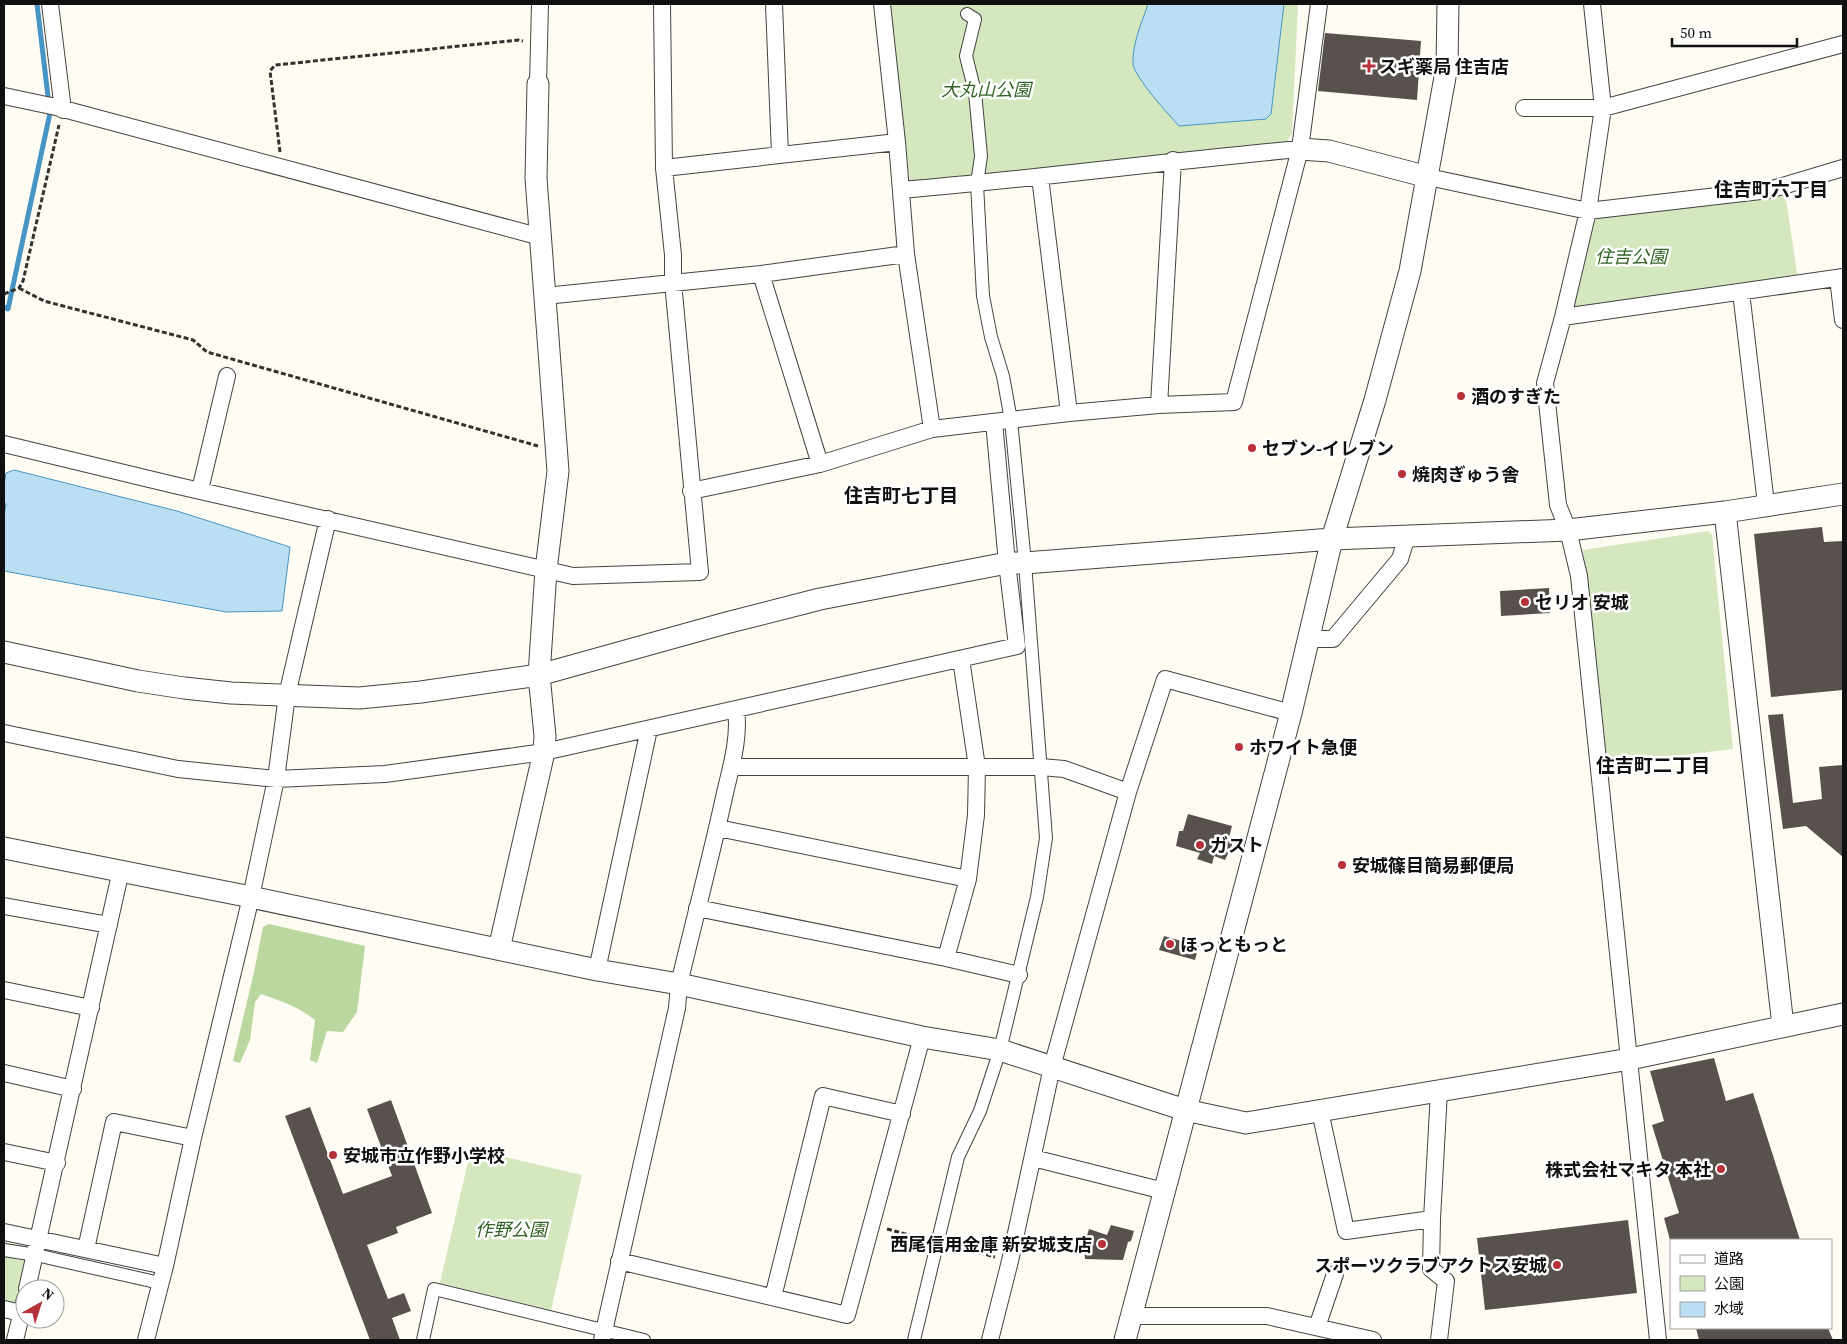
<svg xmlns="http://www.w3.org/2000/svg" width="1847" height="1344" viewBox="0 0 1847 1344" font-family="'Source Serif 4','Noto Sans JP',serif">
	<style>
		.green { fill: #d4e7be }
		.forest { fill: #b9d79e }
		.water { fill: #bbdff2; stroke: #4795c4 }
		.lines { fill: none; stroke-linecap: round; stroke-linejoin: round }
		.stream { stroke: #4795c4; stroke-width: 5 }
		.building { fill: #58514d }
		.pedestrian-casing { stroke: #434343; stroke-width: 14 }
		.minor-casing { stroke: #434343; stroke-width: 18 }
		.tertiary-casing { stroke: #434343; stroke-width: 23 }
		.path { stroke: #323232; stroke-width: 3; stroke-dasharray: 5 2.5; stroke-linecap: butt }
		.pedestrian { stroke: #fff; stroke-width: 12 }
		.minor { stroke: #fff; stroke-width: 16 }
		.tertiary { stroke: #fff; stroke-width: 21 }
		.poi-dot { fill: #b7303a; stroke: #fff; stroke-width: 2 }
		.labels { text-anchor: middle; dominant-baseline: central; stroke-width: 5; stroke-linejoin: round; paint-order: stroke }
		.poi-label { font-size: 18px; font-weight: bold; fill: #101010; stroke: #fff; text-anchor: start }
		.park-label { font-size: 18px; font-style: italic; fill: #326424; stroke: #fff }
		.neighbourhood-label { font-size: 19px; font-weight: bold; fill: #101010; stroke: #fff }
	</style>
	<rect width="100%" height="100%" fill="#fefcf3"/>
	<path class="green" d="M890,4H1298L1292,134L1285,144L912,182L909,179Z
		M1785,193L1798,279L1570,311L1593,215Z
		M1708,531L1712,535L1733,749L1606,764L1583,550Z
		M471,1149L582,1175L551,1310L440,1283Z
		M4,1242L24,1246L28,1250L18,1299L13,1303L4,1301Z"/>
	<path class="forest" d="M269,924L365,946L357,1012L343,1032L327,1031L317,1063L310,1060L315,1020C299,1007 281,1001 261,994L255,1002L250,1040L240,1063L233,1061L254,972L263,927Z"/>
	<path class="water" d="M1148,4H1284L1271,114L1266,119L1179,126C1169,115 1135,78 1133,64C1132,44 1142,22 1148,4Z
		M14,470L177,511L290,547L282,611L226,612L4,571V516L6,504L4,503V485L6,473Z"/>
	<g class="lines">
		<path class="stream" d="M4,307L8,309L50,113L37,4"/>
	</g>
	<path class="building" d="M1325,33L1421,41L1417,100L1318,91Z
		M1822,527L1824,542L1843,541V690L1771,697L1754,534Z
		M1549,588L1550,613L1501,616L1500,591Z
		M1783,714L1793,803L1822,799L1819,767L1843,765V857L1806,826L1783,829L1768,715Z
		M1188,814L1232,826L1229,837L1233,838L1232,845L1225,860L1214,856L1212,864L1197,859L1200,853L1176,846L1179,831H1183Z
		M1164,936L1199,946L1195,960L1159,950Z
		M1714,1058L1726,1101L1753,1093L1800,1240H1670L1664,1218L1679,1213L1652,1125L1664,1121L1650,1071Z
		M391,1100L432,1213L396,1227L398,1233L367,1245L388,1299L404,1293L411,1311L392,1318L400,1340H370L285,1116L310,1107L343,1194L392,1176L367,1109Z
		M1628,1220L1637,1293L1485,1310L1477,1238Z
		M1111,1225L1134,1231L1131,1241L1128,1242L1123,1260L1085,1259L1084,1245L1089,1229L1107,1235Z
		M1696,1328H1828L1833,1340H1699Z"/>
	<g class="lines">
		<defs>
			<path id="pedestrian" d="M4,1250L36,1255L160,1283
				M423,1340L434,1289L644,1340
				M914,1340L958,1157L980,1111L1000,1050L1037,897L1046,838L1025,563L1011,420L1003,376L991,337L983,296L977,184L981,156L975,92L966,56L975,19L967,14"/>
			<path id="minor" d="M50,4L63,110
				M774,4L780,155
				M882,4L897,142L906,254L932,429
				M1592,4L1603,108L1588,211L1563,317L1545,383L1558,505L1568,530L1579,576L1658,1340
				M538,84L540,4
				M4,96L56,107L541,237
				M1524,108H1603L1843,44
				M664,168L897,142
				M1040,177L1069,413
				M1428,177L1588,211L1769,190L1843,168
				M901,190C1035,179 1167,161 1300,149
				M761,274L820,464
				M1838,278L1843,320
				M1741,292L1766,504
				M545,296L761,274L906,254
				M1563,317L1843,277
				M1159,405L1173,160
				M4,444L174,485L573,576L700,572L673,282V255L664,168L662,4
				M200,490L227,376
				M691,491L820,464L932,429L1069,413L1159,405L1234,402L1300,149L1319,4
				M1308,639H1333L1400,559L1407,536
				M4,733L178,769L276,779L385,774L544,752L1017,646L1007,563L994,422
				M731,767H1041L1064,769L1128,792
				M718,828L968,879
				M4,906L109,925
				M697,908L946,958L1019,975
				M946,958L968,879L976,815L977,767L961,659
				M597,970L649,729
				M4,990L91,1008
				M4,1073L73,1089
				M1439,1091L1432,1219L1431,1269L1446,1281L1439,1340
				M1320,1111L1346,1231L1432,1219
				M4,1152L57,1163
				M1033,1158L1164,1191
				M4,1232L165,1266
				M86,1249L114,1122L193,1138
				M619,1261L847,1315L922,1037
				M27,1289L121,870
				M773,1297L823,1096L902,1114
				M4,1309L21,1313
				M1131,1316H1267L1373,1340
				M1317,1327L1335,1274
				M15,1340L25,1299
				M146,1340L165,1266L193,1138L251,897L276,779L287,695L328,519
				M602,1340L677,1008L679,984C694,921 711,857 725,793C731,767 740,737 736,710
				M990,1340L1010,1261L1052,1067L1128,792L1165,679L1291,713"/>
			<path id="tertiary" d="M1300,149L1329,151L1428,177
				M1725,512L1783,1026
				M4,652L138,681L184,688L231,693L359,698L421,692L539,675L726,623L820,599L1007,563H1025L1332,539L1568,530L1725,512L1843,494
				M4,848L251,897L597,970L679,984L922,1037L1000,1050L1185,1110L1246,1123L1630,1059L1843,1014
				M499,949L544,752L545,736L539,675L546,570L558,471L536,178L538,84
				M1125,1340L1291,713L1332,539L1375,400L1410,271L1447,66L1448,4"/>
		</defs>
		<use href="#pedestrian" class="pedestrian-casing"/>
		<use href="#minor" class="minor-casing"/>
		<use href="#tertiary" class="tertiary-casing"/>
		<path class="path" d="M280,152L270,71L275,65L519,40L523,41
			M19,288L44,301L193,340L207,352L538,446
			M4,294L19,288L23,281L59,125
			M887,1229L924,1239
			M950,1245L995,1257"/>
		<use href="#pedestrian" class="pedestrian"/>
		<use href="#minor" class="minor"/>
		<use href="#tertiary" class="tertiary"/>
	</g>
	<g class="poi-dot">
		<path d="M1366.5 58.5h5v5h5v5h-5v5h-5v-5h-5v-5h5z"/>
		<circle cx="1461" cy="396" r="5"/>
		<circle cx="1252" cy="448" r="5"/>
		<circle cx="1402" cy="474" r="5"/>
		<circle cx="1525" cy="602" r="5"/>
		<circle cx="1239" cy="747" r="5"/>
		<circle cx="1200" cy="845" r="5"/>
		<circle cx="1342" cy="865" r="5"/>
		<circle cx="1170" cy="944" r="5"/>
		<circle cx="333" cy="1155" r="5"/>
		<circle cx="1721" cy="1169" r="5"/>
		<circle cx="1102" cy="1244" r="5"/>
		<circle cx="1557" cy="1265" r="5"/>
	</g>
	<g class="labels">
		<g class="poi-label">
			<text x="1379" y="66">スギ薬局 住吉店</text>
			<text x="1471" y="396">酒のすぎた</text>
			<text x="1262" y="448">セブン-イレブン</text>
			<text x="1412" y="474">焼肉ぎゅう舎</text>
			<text x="1535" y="602">セリオ 安城</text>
			<text x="1249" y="747">ホワイト急便</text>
			<text x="1210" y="845">ガスト</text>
			<text x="1352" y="865">安城篠目簡易郵便局</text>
			<text x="1180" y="944">ほっともっと</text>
			<text x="343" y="1155">安城市立作野小学校</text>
			<text x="1711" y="1169" text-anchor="end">株式会社マキタ 本社</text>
			<text x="1092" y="1244" text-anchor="end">西尾信用金庫 新安城支店</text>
			<text x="1547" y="1265" text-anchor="end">スポーツクラブアクトス安城</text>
		</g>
		<g class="park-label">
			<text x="986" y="89">大丸山公園</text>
			<text x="1631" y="256">住吉公園</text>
			<text x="511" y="1229">作野公園</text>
		</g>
		<g class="neighbourhood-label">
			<text x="1771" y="189">住吉町六丁目</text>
			<text x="901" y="495">住吉町七丁目</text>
			<text x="1653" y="765">住吉町二丁目</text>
		</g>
	</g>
	<rect width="1847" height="1344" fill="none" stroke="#101010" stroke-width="10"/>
	<rect x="1670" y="1239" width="162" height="90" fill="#ffffff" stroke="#9f9f9f"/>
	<rect x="1680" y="1255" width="25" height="8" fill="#ffffff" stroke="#9f9f9f"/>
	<text x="1714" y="1264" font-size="15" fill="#101010">道路</text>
	<rect x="1680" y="1276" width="25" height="15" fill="#d4e7be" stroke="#9f9f9f"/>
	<text x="1714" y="1289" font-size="15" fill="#101010">公園</text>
	<rect x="1680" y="1302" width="25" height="15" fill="#bbdff2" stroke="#9f9f9f"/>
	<text x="1714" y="1314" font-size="15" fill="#101010">水域</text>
	<g transform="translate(40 1304) rotate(39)"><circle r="24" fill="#ffffff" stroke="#9f9f9f"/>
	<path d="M0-4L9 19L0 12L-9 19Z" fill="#b7303a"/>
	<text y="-8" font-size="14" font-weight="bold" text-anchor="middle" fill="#101010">N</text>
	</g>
	<path d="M1672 38v8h125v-8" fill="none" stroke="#101010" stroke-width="2.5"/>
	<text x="1680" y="38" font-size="15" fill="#101010" stroke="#ffffff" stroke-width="4" paint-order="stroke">50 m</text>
</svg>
